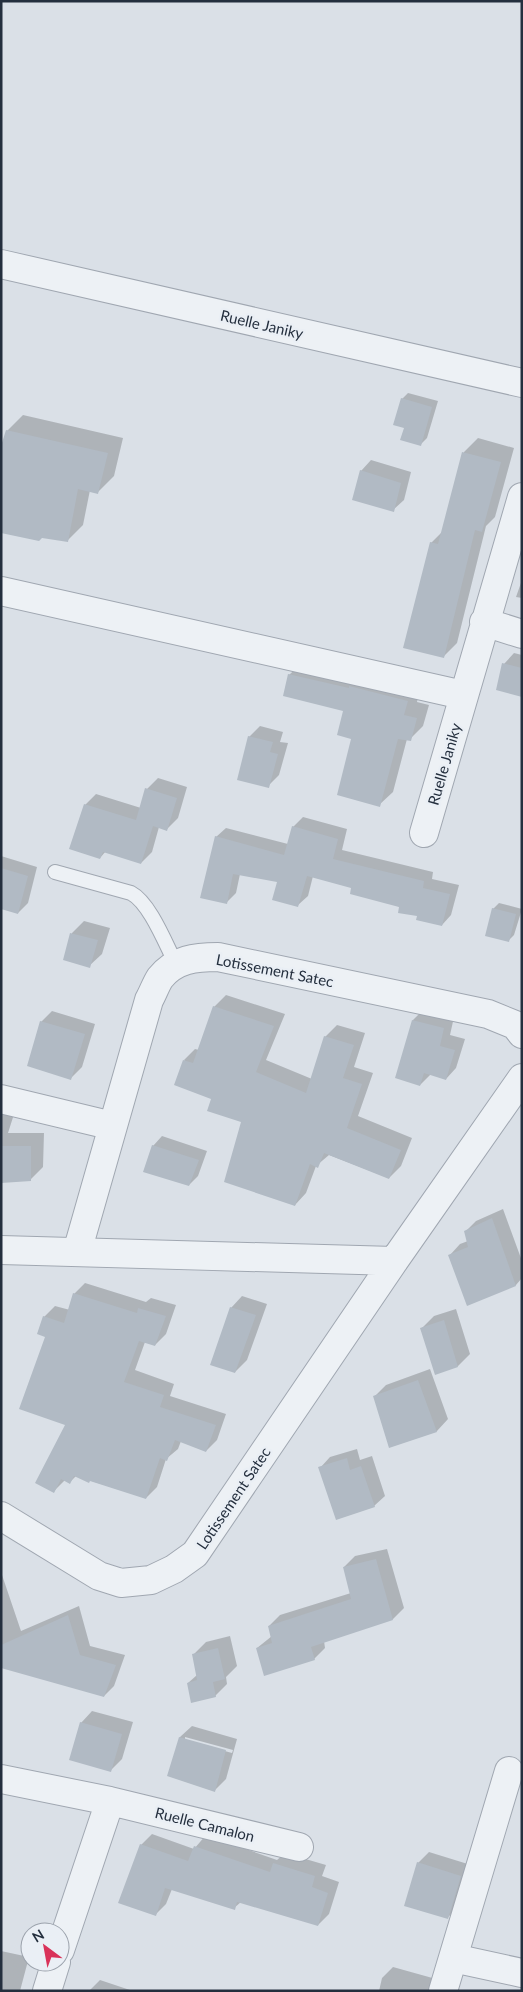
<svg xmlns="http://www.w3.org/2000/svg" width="523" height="1992" viewBox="0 0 523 1992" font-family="Lato,sans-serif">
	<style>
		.shadow { fill: #0003; fill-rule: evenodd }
		.building { fill: #b1bac4 }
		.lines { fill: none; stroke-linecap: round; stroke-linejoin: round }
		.service-casing { stroke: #a0a7b1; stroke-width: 16 }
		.minor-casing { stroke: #a0a7b1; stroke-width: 30 }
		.service { stroke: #edf1f5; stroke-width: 14 }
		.minor { stroke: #edf1f5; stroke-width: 28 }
		.labels { text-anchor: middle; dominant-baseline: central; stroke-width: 5; stroke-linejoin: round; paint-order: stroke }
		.street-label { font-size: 15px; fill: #242f3e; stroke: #eaeff5 }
	</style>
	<rect width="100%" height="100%" fill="#dae0e7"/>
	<path class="shadow" d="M408,393L438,401L427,438L421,444L405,427L402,399Z
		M23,415L123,438L114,476L98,492L90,490L83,525L67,541L42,536L7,431Z
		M478,438L514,448L495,517L486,526L457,643L443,657L431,543L443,531L464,452Z
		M371,460L411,472L404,500L393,510L361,471Z
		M522,580V598L516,597Z
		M514,653L522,655V696L504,664Z
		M303,662L420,688L417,702L429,705L423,726L410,739H407L393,792L379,805L353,738L344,710L289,675Z
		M260,726L283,732L280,742L288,743L279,775L268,786L249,737Z
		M158,778L187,787L178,818L167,829L159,827L152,852L141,863L106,851L100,858L85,805L96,794L141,808L147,789Z
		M303,817L347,829L342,850L433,872L432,879L459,885L451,915L442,925L353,887L313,876L308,896L298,905L279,881L240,874L236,893L226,903L216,837L226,828L288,844L293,827Z
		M1,856L37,867L28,903L18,913L1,908Z
		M499,903L522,909L514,935L508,941L493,909Z
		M84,921L110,928L102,954L89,966L65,959L72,933Z
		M226,995L285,1014L266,1060L312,1079L325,1037L337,1025L365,1033L354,1067L373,1073L358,1116L412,1138L401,1166L389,1178L329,1155L316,1166L306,1193L295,1205L243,1121L212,1098L184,1060L195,1049L199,1050L214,1007Z
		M424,1009L454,1017L450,1035L465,1039L456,1068L446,1079L431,1074L420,1085L413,1020Z
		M52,1011L95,1024L82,1067L71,1078L41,1022Z
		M1,1108L15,1111L8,1133H44L43,1167L30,1180L1,1171Z
		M162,1136L207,1151L198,1176L189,1185L153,1146Z
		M503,1209L522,1261V1278L516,1285L468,1304L450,1255L460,1244L468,1241L465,1232L476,1221Z
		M85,1283L146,1302L151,1298L176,1305L166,1334L155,1345L145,1342L135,1370L174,1384L170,1396L226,1414L217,1440L206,1451L181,1441L178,1449L166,1459L157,1487L146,1498L76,1476L70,1482L65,1480L54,1491L67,1425L46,1336L44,1317L55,1306L70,1310L74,1294Z
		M242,1296L267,1304L247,1360L235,1372L231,1308Z
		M456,1309L470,1354L458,1366L436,1373L422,1328L434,1316Z
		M430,1369L448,1419L437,1431L389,1446L375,1396L386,1385Z
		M357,1449L360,1460L372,1456L385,1496L374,1506L320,1468L330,1457Z
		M387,1549L404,1608L393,1619L324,1641L325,1648L314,1659L257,1648L272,1636L269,1626L280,1615L351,1593L344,1567L355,1556Z
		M1,1572L21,1631L79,1606L90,1646L125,1655L114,1686L104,1696L1,1666Z
		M230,1636L237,1666L226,1677L227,1684L215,1696L188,1683L197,1675L194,1654L206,1642Z
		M92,1711L133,1722L122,1759L110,1771L81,1723Z
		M192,1726L237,1739L226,1779L215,1790L168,1775L180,1737ZM185,1737L233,1750L232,1753L185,1740Z
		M152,1834L194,1849L206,1835L277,1860L285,1853L326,1865L322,1876L339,1882L329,1914L318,1925L241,1902L234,1908L172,1889L166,1904L155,1915L141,1845Z
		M429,1852L471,1865L459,1907L448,1917L418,1863Z
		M1,1951L29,1957L20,1991H1Z
		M393,1967L436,1979L433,1991H379L382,1978Z
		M100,1980L133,1991H89Z"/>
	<path class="building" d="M401,398L432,407L421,446L400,440L404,428L393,425Z
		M6,430L108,453L98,494L78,489L68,542L42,538L39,541L1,533V446Z
		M462,452L501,462L482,532L475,530L444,658L403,648L430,542L438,544Z
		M360,470L401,483L394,512L352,500Z
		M502,663L522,668V697L496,690Z
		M288,674L349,688V686L408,701L404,715L417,718L411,741L398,739L380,807L337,795L351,739L337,735L343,711L283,696Z
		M248,736L273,742L270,752L278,754L269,788L237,780Z
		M145,788L177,798L167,831L153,826L141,864L103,852L100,859L69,849L84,804L136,820Z
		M292,826L338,839L333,859L424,881L423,888L450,894L442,926L416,920L417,916L398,913L399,907L350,894L351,888L307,876L298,907L272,900L277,882L233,874L227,904L200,898L215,836L284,855Z
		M1,868L28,876L18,914L1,909Z
		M492,908L516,914L509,942L485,936Z
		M70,933L98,940L90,968L63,960Z
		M213,1006L274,1026L256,1072L306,1093L324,1036L354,1045L343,1078L362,1084L347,1128L401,1150L389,1179L324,1153L318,1168L310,1164L295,1206L224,1182L241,1122L207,1111L211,1099L174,1085L183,1060L193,1063Z
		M412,1020L444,1028L440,1046L455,1050L446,1080L424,1073L420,1086L395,1078Z
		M40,1021L85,1034L71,1080L27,1066Z
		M152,1145L199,1160L189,1186L143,1172Z
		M1,1146H31V1181L1,1183Z
		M492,1218L516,1286L467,1306L448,1255L468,1247L464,1231Z
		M73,1293L137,1313L138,1308L166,1316L155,1346L139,1341L124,1382L164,1395L160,1407L216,1425L206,1452L175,1440L167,1461L160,1458L146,1499L90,1481L89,1483L74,1476L70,1484L61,1479L54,1493L35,1483L65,1425L19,1409L45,1337L37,1334L43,1316L64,1323Z
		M230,1307L256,1315L235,1373L210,1365Z
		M444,1320L458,1367L435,1375L420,1328Z
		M418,1380L437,1432L389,1448L373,1396Z
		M347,1458L350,1470L361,1466L375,1507L336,1520L318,1467Z
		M376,1559L393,1620L311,1647L315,1660L264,1676L256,1648L272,1643L268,1626L351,1599L343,1567Z
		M68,1615L80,1655L116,1665L104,1697L1,1668V1645Z
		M218,1648L225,1679L213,1682L216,1697L191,1703L187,1683L197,1680L192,1654Z
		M80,1722L122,1734L111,1772L69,1760Z
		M179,1737L226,1750L215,1792L167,1776Z
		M140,1844L188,1861L194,1846L270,1872L273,1863L315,1876L312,1887L328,1893L318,1926L237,1902L235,1910L165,1888L156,1916L118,1903Z
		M417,1862L461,1876L448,1919L404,1906Z"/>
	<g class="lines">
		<defs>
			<path id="service" d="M55,872L131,893C150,903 166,945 176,964"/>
			<path id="minor" d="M1,264L522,383
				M1,591L463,695
				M484,622L522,634
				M424,833L522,497
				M1,1099L113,1126
				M1,1250L394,1261
				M77,1252L149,1000C153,993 156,984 160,978C175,959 196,957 218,957L488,1014L515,1025L522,1034
				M1,1516L99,1576L121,1583L151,1580L174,1569L195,1554L394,1261L522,1078
				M1,1779L110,1801L299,1847
				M60,1950L110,1801
				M453,1958L522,1973
				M47,1991L56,1962
				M443,1991L509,1771"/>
		</defs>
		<use href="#service" class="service-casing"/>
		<use href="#minor" class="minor-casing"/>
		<use href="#service" class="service"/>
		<use href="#minor" class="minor"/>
	</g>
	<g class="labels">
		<g class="street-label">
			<text transform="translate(262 324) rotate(13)">Ruelle Janiky</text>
			<text transform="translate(444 764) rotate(-74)">Ruelle Janiky</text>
			<text transform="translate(275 970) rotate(11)">Lotissement Satec</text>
			<text transform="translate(233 1498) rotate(-56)">Lotissement Satec</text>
			<text transform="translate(205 1824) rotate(14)">Ruelle Camalon</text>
		</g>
	</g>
	<rect width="523" height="1992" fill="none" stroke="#242f3e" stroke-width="5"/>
	<g transform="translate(45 1947) rotate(328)"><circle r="24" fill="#eaeff5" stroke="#9ba2ac"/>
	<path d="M0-4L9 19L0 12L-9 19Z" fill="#d93259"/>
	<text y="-8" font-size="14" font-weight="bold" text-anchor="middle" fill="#242f3e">N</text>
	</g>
</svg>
